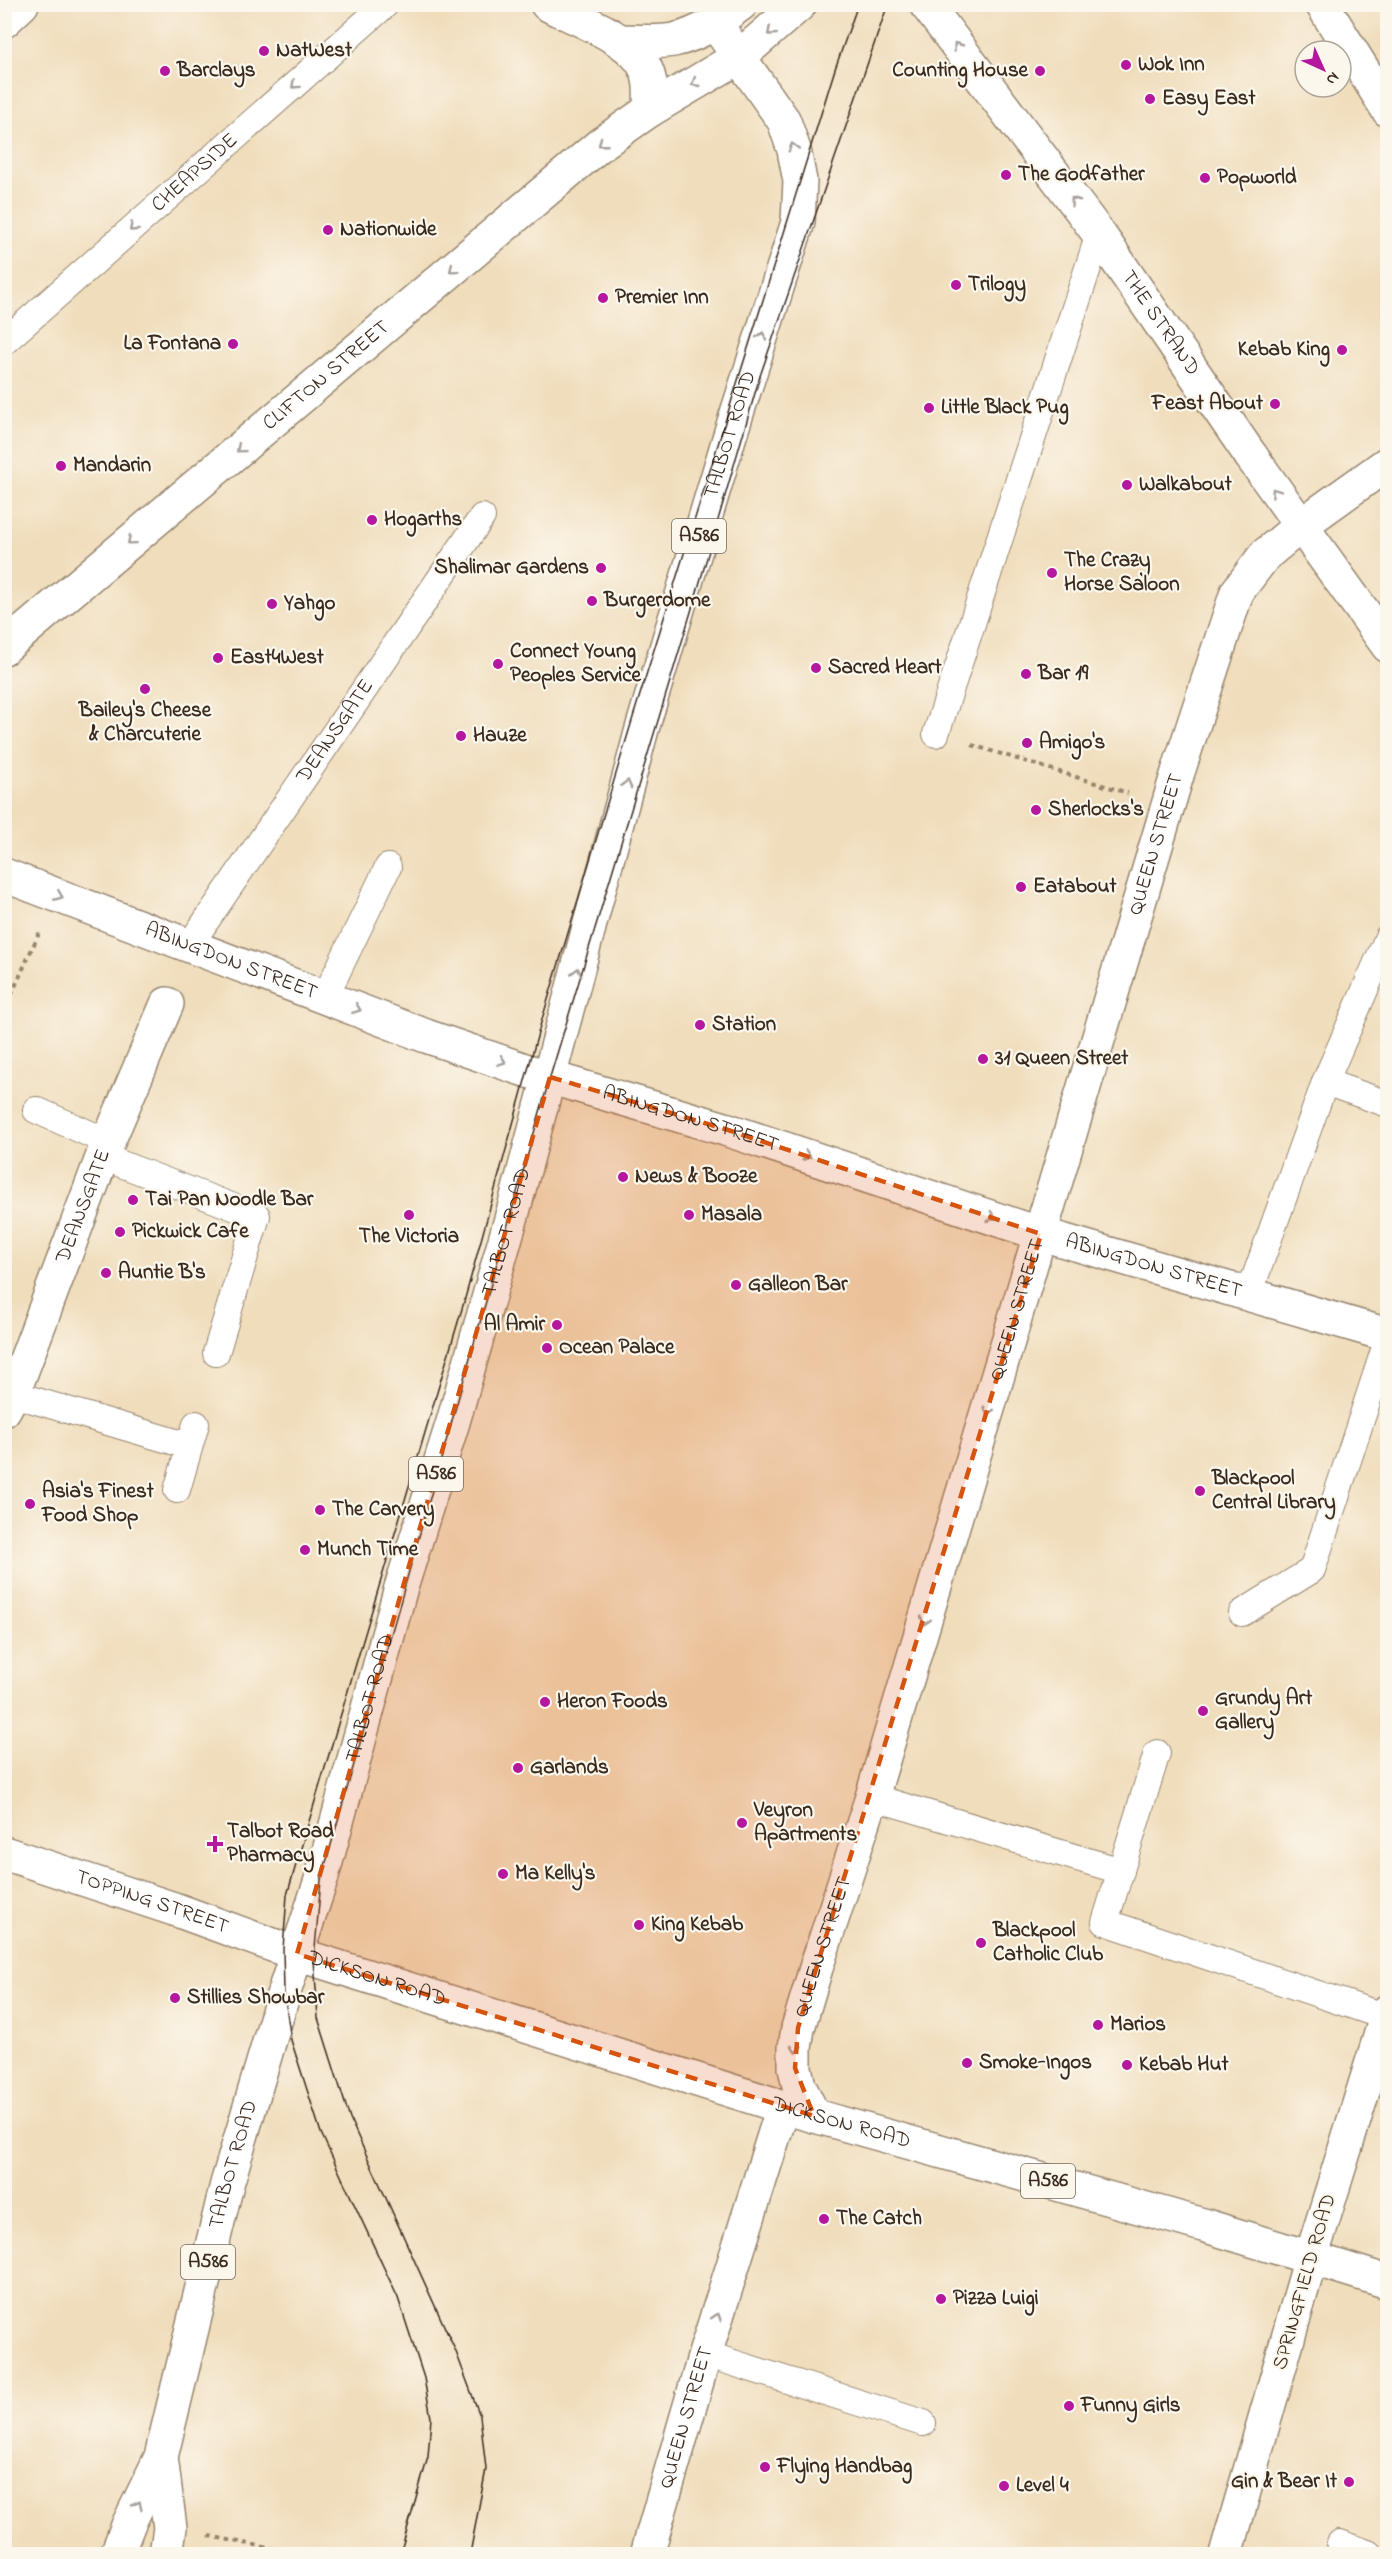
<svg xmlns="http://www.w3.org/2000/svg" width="1392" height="2559" viewBox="0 0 1392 2559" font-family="'Indie Flower',sans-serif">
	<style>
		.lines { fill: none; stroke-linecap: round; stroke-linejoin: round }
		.service-casing { stroke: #96846d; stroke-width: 28 }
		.pedestrian-casing { stroke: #96846d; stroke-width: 36 }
		.minor-casing { stroke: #96846d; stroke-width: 36 }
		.tertiary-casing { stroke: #96846d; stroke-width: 36 }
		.primary-casing { stroke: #96846d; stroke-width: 36 }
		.path { stroke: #96846d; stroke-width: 4; stroke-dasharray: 4.5 4.5; stroke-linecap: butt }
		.service { stroke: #fff; stroke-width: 26 }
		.pedestrian { stroke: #fff; stroke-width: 33 }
		.minor { stroke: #fff; stroke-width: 33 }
		.tertiary { stroke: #fff; stroke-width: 33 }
		.primary { stroke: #fff; stroke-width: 33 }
		.tram { stroke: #3b2a1e; stroke-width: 1.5 }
		.oneway { stroke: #a79f9a }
		.marked { fill: #d7540e; fill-opacity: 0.2; stroke: #d7540e; stroke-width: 4.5; stroke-dasharray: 12 8; stroke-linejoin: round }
		.poi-dot { fill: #b5179e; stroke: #fbf7ec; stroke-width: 2 }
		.labels { text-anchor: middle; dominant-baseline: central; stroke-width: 4.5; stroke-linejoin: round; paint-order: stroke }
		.shield { fill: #fbf7ec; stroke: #75685c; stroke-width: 1.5 }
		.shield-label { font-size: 20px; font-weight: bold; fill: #3b2a1e }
		.poi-label { font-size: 21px; font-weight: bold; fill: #3b2a1e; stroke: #fbf7ec; text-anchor: start }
		.street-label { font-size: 21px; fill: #3b2a1e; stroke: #fbf7ec }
	</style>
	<rect width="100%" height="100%" fill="#fbf7ec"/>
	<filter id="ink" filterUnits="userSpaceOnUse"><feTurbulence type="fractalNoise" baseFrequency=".0167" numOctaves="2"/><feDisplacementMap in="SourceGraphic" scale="12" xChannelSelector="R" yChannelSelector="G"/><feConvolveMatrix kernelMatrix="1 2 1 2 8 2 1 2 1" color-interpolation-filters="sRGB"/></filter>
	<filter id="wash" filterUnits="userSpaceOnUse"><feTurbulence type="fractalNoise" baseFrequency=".008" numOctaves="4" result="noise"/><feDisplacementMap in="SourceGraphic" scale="24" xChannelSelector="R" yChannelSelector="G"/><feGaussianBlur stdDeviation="1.35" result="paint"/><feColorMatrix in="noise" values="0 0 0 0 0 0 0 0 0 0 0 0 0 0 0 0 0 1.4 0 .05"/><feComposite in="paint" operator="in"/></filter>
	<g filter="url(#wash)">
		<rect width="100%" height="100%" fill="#f0ddbc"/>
	</g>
	<g filter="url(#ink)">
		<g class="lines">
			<defs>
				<g id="service">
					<path id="s1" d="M4,342L386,4"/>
					<path d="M936,734L1099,234"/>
					<path id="s2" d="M189,946L482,517"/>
					<path d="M325,997L388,867"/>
					<path d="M1325,1082L1388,1104"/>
					<path d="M36,1110L108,1142"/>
					<path d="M103,1157L257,1216L216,1353"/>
					<path d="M1249,1294L1325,1082L1388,937"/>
					<path d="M13,1394L189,1446"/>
					<path d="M177,1490L196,1424"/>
					<path d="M1242,1613L1312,1570L1388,1338"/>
					<path d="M1157,1753L1105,1922L1386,2017"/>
					<path d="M872,1797L1121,1871"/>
					<path d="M705,2354L923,2423"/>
					<path d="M1340,2543L1370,2554"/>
				</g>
				<g id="pedestrian">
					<path id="s3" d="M926,4L1099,234L1251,456"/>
					<path d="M4,21L22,4"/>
					<path d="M1300,526L1388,463"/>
					<path id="s4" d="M4,1410L13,1394L108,1142L167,1004"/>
				</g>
				<g id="minor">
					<path d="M547,4C576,19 636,39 647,72C652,84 650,97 650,110"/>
					<path d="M622,41C665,42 676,45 715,23"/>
					<path d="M1251,456L1388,646"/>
					<path id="s5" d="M4,648L601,144L650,110L739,57"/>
					<path id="s6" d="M4,875L426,1036L528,1071L725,1129L1041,1234L1388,1335"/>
					<path id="s7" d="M4,1853L174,1909L297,1954"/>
					<path id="s8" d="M814,2116L799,2086L795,2068V2048L798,2028L816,1968L872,1797L1178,772L1237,592L1265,555L1300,526"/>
					<path d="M1311,2258L1388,2011"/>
					<path id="s9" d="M647,2554L705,2354L783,2107"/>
				</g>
				<path id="tertiary" d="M1311,2258L1388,2282"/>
				<g id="primary">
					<path d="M1322,4L1388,110"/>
					<path d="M739,57L800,4"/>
					<path id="s10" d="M297,1954L783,2107L1203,2225L1311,2258L1226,2554"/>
					<path d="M161,2457L170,2528L166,2554"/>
					<path id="s11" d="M117,2554L129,2523L161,2457L227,2184L284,1992L321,1880L400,1591L453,1422L513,1212L642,729L730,435L798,222L800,181L794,150L784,121L715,23L741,4"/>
				</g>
			</defs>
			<use href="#service" class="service-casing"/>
			<use href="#pedestrian" class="pedestrian-casing"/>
			<use href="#minor" class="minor-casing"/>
			<use href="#tertiary" class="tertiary-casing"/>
			<use href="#primary" class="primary-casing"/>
			<path class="path" d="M972,745L1128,793
				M4,1011L40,931
				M209,2536L300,2554"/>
			<use href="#service" class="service"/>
			<use href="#pedestrian" class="pedestrian"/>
			<use href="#minor" class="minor"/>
			<use href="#tertiary" class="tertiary"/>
			<use href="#primary" class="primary"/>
			<path class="tram" d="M400,2554L428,2457L431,2418L424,2378L398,2298L321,2133L291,2040L284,1992L283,1949L287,1895L464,1302L540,1026L634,714L835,69L858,4
				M470,2554L486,2469L480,2416L456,2352L350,2119L318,2018L314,1960L321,1880L550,1077L697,592L760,376L888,4"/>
		</g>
		<defs><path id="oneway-chevron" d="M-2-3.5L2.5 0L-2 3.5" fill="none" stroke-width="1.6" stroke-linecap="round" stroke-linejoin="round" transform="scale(1.5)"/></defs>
		<g class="oneway">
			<use href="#oneway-chevron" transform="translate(771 32) rotate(139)"/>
			<use href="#oneway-chevron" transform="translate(957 46) rotate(-127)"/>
			<use href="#oneway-chevron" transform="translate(695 83) rotate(149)"/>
			<use href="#oneway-chevron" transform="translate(295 85) rotate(138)"/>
			<use href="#oneway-chevron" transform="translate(602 143) rotate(142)"/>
			<use href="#oneway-chevron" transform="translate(793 147) rotate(-106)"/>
			<use href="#oneway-chevron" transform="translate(1074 201) rotate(-127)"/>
			<use href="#oneway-chevron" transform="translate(133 228) rotate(138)"/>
			<use href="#oneway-chevron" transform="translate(453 269) rotate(140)"/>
			<use href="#oneway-chevron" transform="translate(762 336) rotate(-72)"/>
			<use href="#oneway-chevron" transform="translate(240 449) rotate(140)"/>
			<use href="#oneway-chevron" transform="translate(1275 492) rotate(-125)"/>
			<use href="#oneway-chevron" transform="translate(131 541) rotate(140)"/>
			<use href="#oneway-chevron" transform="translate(627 784) rotate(-75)"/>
			<use href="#oneway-chevron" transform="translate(59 896) rotate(22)"/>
			<use href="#oneway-chevron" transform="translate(577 972) rotate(-75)"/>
			<use href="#oneway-chevron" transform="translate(357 1009) rotate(21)"/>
			<use href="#oneway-chevron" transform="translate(502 1061) rotate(20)"/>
			<use href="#oneway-chevron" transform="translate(807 1156) rotate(18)"/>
			<use href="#oneway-chevron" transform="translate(992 1217) rotate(18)"/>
			<use href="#oneway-chevron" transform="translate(988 1411) rotate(107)"/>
			<use href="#oneway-chevron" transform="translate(925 1621) rotate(107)"/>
			<use href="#oneway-chevron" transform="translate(796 2049) rotate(94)"/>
			<use href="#oneway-chevron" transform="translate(717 2317) rotate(-72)"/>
			<use href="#oneway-chevron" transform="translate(138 2505) rotate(-64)"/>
		</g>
	</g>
	<path class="marked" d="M550,1077L725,1129L1041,1234L798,2028L795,2068L814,2116L297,1954Z"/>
	<g class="poi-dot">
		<circle cx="264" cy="51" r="6"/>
		<circle cx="1126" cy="65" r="6"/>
		<circle cx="165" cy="71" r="6"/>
		<circle cx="1040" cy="71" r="6"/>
		<circle cx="1150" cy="99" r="6"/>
		<circle cx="1006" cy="175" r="6"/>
		<circle cx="1205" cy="178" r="6"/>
		<circle cx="328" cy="230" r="6"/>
		<circle cx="956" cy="285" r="6"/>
		<circle cx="603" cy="298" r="6"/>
		<circle cx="233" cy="344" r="6"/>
		<circle cx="1342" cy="350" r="6"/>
		<circle cx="1275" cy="404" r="6"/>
		<circle cx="929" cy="408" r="6"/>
		<circle cx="61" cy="466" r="6"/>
		<circle cx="1127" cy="485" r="6"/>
		<circle cx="372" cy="520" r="6"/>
		<circle cx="601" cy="568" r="6"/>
		<circle cx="1052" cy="573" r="6"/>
		<circle cx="592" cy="601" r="6"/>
		<circle cx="272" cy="604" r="6"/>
		<circle cx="218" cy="658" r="6"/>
		<circle cx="498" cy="664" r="6"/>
		<circle cx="816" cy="668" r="6"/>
		<circle cx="1026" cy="674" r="6"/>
		<circle cx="145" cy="689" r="6"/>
		<circle cx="461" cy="736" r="6"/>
		<circle cx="1027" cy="743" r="6"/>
		<circle cx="1036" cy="810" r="6"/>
		<circle cx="1021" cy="887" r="6"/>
		<circle cx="700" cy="1025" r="6"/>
		<circle cx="983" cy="1059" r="6"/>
		<circle cx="623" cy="1177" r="6"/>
		<circle cx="133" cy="1200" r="6"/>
		<circle cx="409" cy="1215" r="6"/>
		<circle cx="689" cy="1215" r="6"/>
		<circle cx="120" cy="1232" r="6"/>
		<circle cx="106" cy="1273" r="6"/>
		<circle cx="736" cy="1285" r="6"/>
		<circle cx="557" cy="1325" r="6"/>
		<circle cx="547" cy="1348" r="6"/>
		<circle cx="1200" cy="1491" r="6"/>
		<circle cx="30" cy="1504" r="6"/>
		<circle cx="320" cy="1510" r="6"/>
		<circle cx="305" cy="1550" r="6"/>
		<circle cx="545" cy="1702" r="6"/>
		<circle cx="1203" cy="1711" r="6"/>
		<circle cx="518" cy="1768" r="6"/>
		<circle cx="742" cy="1823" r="6"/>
		<path d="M212 1835h6v6h6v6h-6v6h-6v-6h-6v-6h6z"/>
		<circle cx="503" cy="1874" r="6"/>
		<circle cx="639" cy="1925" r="6"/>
		<circle cx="981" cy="1943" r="6"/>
		<circle cx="175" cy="1998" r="6"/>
		<circle cx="1098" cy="2025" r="6"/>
		<circle cx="967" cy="2063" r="6"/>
		<circle cx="1127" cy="2065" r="6"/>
		<circle cx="824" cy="2219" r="6"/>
		<circle cx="941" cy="2299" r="6"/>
		<circle cx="1069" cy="2406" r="6"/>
		<circle cx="765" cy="2467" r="6"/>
		<circle cx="1349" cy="2482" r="6"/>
		<circle cx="1004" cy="2486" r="6"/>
	</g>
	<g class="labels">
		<g class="shield">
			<rect x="672" y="519" width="54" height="34" rx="4.5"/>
			<rect x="409" y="1457" width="54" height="34" rx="4.5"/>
			<rect x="1021" y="2164" width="54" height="34" rx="4.5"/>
			<rect x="181" y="2245" width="54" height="34" rx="4.5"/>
		</g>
		<g class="shield-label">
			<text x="699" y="536">A586</text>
			<text x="436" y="1474">A586</text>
			<text x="1048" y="2181">A586</text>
			<text x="208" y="2262">A586</text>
		</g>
		<g class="poi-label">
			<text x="276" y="51">NatWest</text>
			<text x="1138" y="65">Wok Inn</text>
			<text x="177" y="71">Barclays</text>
			<text x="1028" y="71" text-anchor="end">Counting House</text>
			<text x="1162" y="99">Easy East</text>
			<text x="1018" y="175">The Godfather</text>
			<text x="1217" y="178">Popworld</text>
			<text x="340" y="230">Nationwide</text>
			<text x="968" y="285">Trilogy</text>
			<text x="615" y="298">Premier Inn</text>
			<text x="221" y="344" text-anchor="end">La Fontana</text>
			<text x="1330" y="350" text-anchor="end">Kebab King</text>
			<text x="1263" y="404" text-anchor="end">Feast About</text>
			<text x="941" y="408">Little Black Pug</text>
			<text x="73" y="466">Mandarin</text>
			<text x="1139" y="485">Walkabout</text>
			<text x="384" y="520">Hogarths</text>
			<text x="1064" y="561">The Crazy<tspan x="1064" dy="24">Horse Saloon</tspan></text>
			<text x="589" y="568" text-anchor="end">Shalimar Gardens</text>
			<text x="604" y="601">Burgerdome</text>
			<text x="284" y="604">Yahgo</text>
			<text x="510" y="652">Connect Young<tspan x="510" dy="24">Peoples Service</tspan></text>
			<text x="230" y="658">East4West</text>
			<text x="828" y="668">Sacred Heart</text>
			<text x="1038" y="674">Bar 19</text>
			<text x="145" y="711" text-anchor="middle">Bailey's Cheese<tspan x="145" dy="24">&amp; Charcuterie</tspan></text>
			<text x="473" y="736">Hauze</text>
			<text x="1039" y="743">Amigo's</text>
			<text x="1048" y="810">Sherlocks's</text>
			<text x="1033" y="887">Eatabout</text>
			<text x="712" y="1025">Station</text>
			<text x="995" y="1059">31 Queen Street</text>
			<text x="635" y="1177">News &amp; Booze</text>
			<text x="145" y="1200">Tai Pan Noodle Bar</text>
			<text x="701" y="1215">Masala</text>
			<text x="132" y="1232">Pickwick Cafe</text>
			<text x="409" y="1237" text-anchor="middle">The Victoria</text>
			<text x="118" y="1273">Auntie B's</text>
			<text x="748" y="1285">Galleon Bar</text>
			<text x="545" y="1325" text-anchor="end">Al Amir</text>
			<text x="559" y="1348">Ocean Palace</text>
			<text x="1212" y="1479">Blackpool<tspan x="1212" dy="24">Central Library</tspan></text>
			<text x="42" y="1492">Asia's Finest<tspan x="42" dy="24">Food Shop</tspan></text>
			<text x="332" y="1510">The Carvery</text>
			<text x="317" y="1550">Munch Time</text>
			<text x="1215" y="1699">Grundy Art<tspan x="1215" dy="24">Gallery</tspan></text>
			<text x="557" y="1702">Heron Foods</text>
			<text x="530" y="1768">Garlands</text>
			<text x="754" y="1811">Veyron<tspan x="754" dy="24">Apartments</tspan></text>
			<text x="227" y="1832">Talbot Road<tspan x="227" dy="24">Pharmacy</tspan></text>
			<text x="515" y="1874">Ma Kelly's</text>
			<text x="651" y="1925">King Kebab</text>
			<text x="993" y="1931">Blackpool<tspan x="993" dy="24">Catholic Club</tspan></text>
			<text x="187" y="1998">Stillies Showbar</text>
			<text x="1110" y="2025">Marios</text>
			<text x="979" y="2063">Smoke-Ingos</text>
			<text x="1139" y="2065">Kebab Hut</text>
			<text x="836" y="2219">The Catch</text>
			<text x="953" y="2299">Pizza Luigi</text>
			<text x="1081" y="2406">Funny Girls</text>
			<text x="777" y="2467">Flying Handbag</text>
			<text x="1337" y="2482" text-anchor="end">Gin &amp; Bear It</text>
			<text x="1016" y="2486">Level 4</text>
		</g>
		<g class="street-label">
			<text stroke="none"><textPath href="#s1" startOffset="255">CHEAPSIDE</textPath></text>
			<text stroke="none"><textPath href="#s3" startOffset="396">THE STRAND</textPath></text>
			<text stroke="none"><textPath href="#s5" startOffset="422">CLIFTON STREET</textPath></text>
			<text stroke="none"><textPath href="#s11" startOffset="2208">TALBOT ROAD</textPath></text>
			<text stroke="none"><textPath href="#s2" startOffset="260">DEANSGATE</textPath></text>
			<text stroke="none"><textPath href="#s8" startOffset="1329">QUEEN STREET</textPath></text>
			<text stroke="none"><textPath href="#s6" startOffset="243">ABINGDON STREET</textPath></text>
			<text stroke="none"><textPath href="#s6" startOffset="729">ABINGDON STREET</textPath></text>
			<text stroke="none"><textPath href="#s4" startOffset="219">DEANSGATE</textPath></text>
			<text stroke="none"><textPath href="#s11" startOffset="1380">TALBOT ROAD</textPath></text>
			<text stroke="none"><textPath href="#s6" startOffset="1215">ABINGDON STREET</textPath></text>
			<text stroke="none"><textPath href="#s8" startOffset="843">QUEEN STREET</textPath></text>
			<text stroke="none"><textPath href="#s11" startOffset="894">TALBOT ROAD</textPath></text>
			<text stroke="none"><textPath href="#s7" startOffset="156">TOPPING STREET</textPath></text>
			<text stroke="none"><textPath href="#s8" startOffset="177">QUEEN STREET</textPath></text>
			<text stroke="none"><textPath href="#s10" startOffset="84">DICKSON ROAD</textPath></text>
			<text stroke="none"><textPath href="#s10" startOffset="570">DICKSON ROAD</textPath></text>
			<text stroke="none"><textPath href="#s11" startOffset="408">TALBOT ROAD</textPath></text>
			<text transform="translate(1305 2282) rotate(-74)">SPRINGFIELD ROAD</text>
			<text stroke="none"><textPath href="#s9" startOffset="142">QUEEN STREET</textPath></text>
		</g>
	</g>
	<rect width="1392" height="2559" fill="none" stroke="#fbf7ec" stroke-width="24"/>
	<g transform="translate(1323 69) rotate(135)"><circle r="28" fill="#fbf7ec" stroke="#aea59a" stroke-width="1.5"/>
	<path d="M0-4.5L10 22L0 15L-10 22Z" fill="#b5179e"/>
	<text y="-9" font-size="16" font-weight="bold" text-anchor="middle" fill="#3b2a1e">N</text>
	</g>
</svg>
